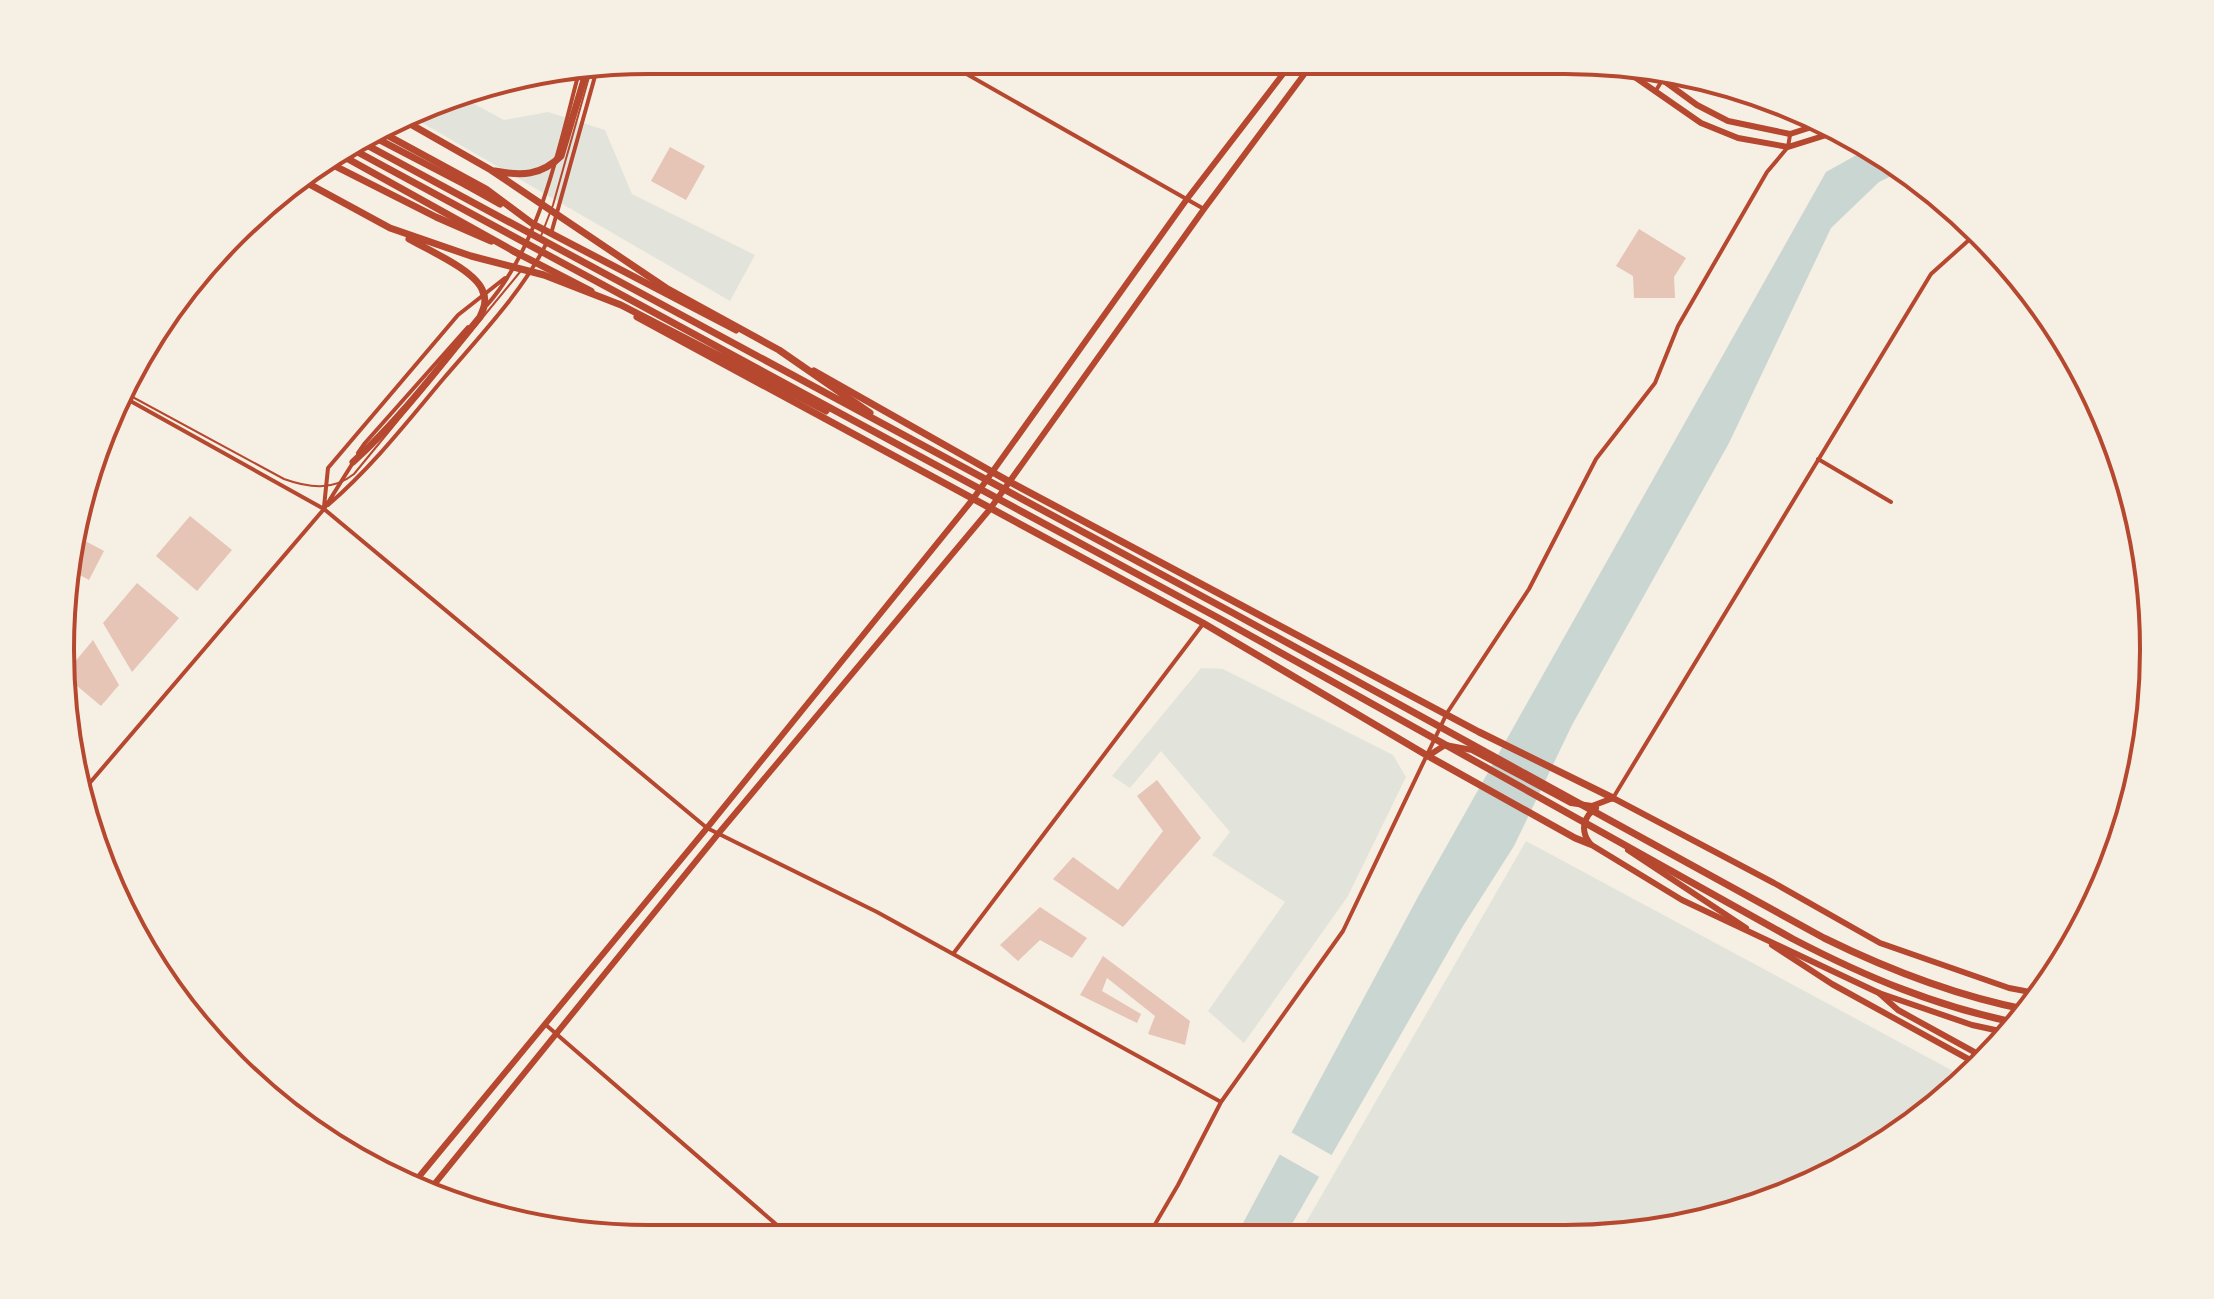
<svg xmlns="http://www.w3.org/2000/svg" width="2214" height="1299" viewBox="0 0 2214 1299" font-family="'IBM Plex Sans',sans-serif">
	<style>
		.green { fill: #e2e4dc }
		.water { fill: #c9d6d2 }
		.pier { fill: #f6efe4 }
		.building { fill: #e6c5b7 }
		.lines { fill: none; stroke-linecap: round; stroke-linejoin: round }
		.service { stroke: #b5482f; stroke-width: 2 }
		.minor { stroke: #b5482f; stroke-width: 4 }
		.tertiary { stroke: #b5482f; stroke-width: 6 }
		.secondary { stroke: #b5482f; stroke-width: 6 }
		.primary { stroke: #b5482f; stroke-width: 7 }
		.trunk { stroke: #b5482f; stroke-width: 7 }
		.rim { fill: none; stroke: #b5482f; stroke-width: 4 }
	</style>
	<rect width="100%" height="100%" fill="#f6efe4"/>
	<path class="green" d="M456,94L504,120L548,112L605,130L632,194L755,255L730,301L412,117Z
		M1201,668L1223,669L1393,755L1406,777L1348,896L1244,1043L1208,1011L1285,902L1212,855L1230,832L1161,751L1130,788L1112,776Z
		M1526,841L1966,1078L1860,1160L1754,1208L1604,1238H1297Z"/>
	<path class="water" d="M1869,148L1892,159L1904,170L1879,182L1831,228L1729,443L1572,725L1514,846L1463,926L1284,1238H1235L1419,895L1826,172Z"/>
	<path class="pier" d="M1289,1131L1335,1157L1323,1179L1277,1153Z"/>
	<path class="building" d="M670,147L705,166L686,200L651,181Z
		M1639,229L1686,258L1674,277L1675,298H1634L1633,276L1616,266Z
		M190,516L232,550L197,591L156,556Z
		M76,536L104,551L89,580L78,574L71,587Z
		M137,583L179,618L132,672L103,623Z
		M93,640L119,685L101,706L64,675Z
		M1157,780L1201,838L1123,927L1053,879L1073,857L1118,890L1163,831L1137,796Z
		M1040,907L1087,938L1072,958L1040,940L1018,961L1000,945Z
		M1103,956L1190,1021L1185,1045L1148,1034L1155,1016L1107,978L1102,991L1141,1014L1137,1023L1080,995Z"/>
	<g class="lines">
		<path class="service" d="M541,236L553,205L591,70
			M127,394L284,479C309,488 333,491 354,474L520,272"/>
		<path class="minor" d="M942,60L1204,209
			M1655,92L1666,74
			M551,234L597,69
			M487,305C540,245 559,147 579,72
			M125,398L324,509L707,828L877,912L1221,1102
			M358,453L365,443L468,327
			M1818,459L1891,502
			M328,505C372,467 407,422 444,378C479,337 524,290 547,242
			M324,507L328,468L458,315L505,278
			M82,792L324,509L354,461
			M1613,798L1931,274L1979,231
			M953,954L1203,624
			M546,1025L792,1238
			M1147,1238L1178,1185L1221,1102L1343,931L1447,713L1529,589L1596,459L1655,383L1678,326L1767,172L1788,147L1790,135"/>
		<path class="tertiary" d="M1428,756L1445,745L1472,750L1571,803L1592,806L1613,798
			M1589,842C1580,830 1584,816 1596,808
			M1628,850L1746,928
			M1772,945L1832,984L1981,1066
			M1879,993L1898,1010L1987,1059
			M413,1184L707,828L973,499L1187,199L1293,61
			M428,1192L718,834L990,509L1204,209L1314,61"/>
		<path class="secondary" d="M1616,64L1701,123L1738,138L1788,147L1836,132
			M1649,70L1697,105L1728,121L1790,134L1821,124
			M1613,798L1774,883L1880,943L2009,988L2041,994
			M1590,844L1682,900L1879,993L1972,1025L2009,1033"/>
		<path class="primary" d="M383,133L486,189L533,224L736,330
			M327,162L436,217L491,241
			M466,185L500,204
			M513,251L591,291
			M637,317L1203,623L1428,756L1575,838L1590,844
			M814,371L1010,482L1479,732L1613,798"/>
		<path class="trunk" d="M405,121L491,170L666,288L779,350L870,413
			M374,137L466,185
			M363,143L1233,613L1824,938C1889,970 1956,996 2028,1010
			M352,149L1224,621L1793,939C1866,977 1935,1006 2017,1023
			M341,155L519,254
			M495,171C521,176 541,176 561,156L587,70
			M298,178L390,228L471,256L544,275L621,305L826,411
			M353,462C401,418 440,366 480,317C484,308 487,301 483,292C477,271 428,250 409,239"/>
	</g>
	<path d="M0 0H2214V1299H0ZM649 74H1565A575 575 0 0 1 2140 649V650A575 575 0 0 1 1565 1225H649A575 575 0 0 1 74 650V649A575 575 0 0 1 649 74Z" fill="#f6efe4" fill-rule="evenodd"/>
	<path class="rim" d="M649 74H1565A575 575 0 0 1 2140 649V650A575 575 0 0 1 1565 1225H649A575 575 0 0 1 74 650V649A575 575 0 0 1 649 74Z"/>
</svg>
